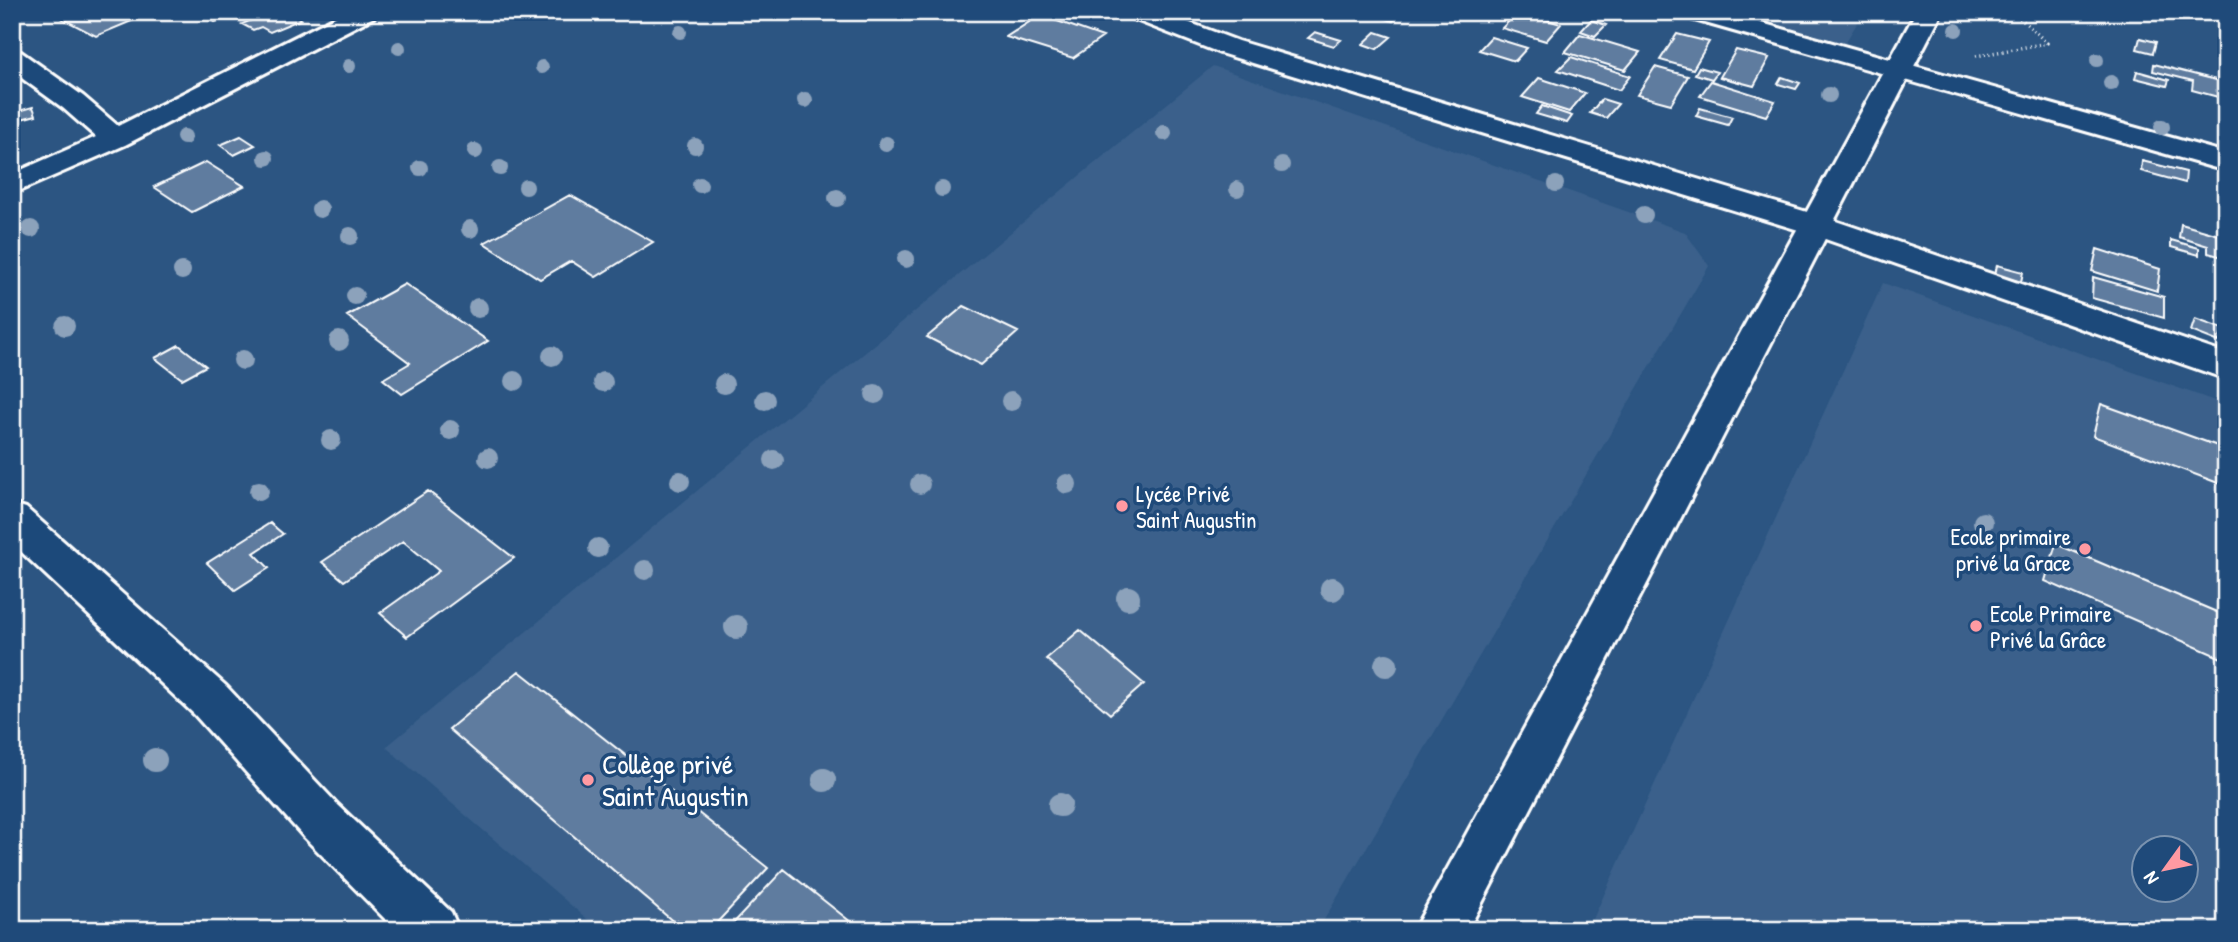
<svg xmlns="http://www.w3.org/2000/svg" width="2238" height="942" viewBox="0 0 2238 942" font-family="'Patrick Hand',sans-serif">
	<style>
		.built { fill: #3b618b; fill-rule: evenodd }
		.building { fill: #5e7c9f; stroke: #fff; stroke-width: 2 }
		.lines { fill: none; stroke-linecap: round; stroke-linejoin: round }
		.minor-casing { stroke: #fff; stroke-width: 6 }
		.tertiary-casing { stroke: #fff; stroke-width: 6 }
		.path { stroke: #fff; stroke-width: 3.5; stroke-dasharray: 1 3.5; stroke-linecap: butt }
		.minor { fill: #1f4a7a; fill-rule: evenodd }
		.tertiary { fill: #1f4a7a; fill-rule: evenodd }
		.tree { fill: #8ca2bb }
		.poi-dot { fill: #ff9aa2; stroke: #1f4a7a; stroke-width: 2.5 }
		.labels { text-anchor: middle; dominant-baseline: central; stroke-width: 7; stroke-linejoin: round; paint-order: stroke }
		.poi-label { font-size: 23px; fill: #fff; stroke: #1f4a7a; text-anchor: start }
		.near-poi-label { font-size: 28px; fill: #fff; stroke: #1f4a7a; text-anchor: start }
	</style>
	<rect width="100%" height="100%" fill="#2c5582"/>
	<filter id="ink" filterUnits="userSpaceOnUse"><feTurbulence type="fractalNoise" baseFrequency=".0143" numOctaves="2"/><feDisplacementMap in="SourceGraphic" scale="14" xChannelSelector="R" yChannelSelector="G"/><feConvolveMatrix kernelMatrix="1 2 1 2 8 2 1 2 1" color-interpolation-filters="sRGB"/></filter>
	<g filter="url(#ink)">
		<path class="built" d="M1736,12H1864L1845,43Z
			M1213,66L1685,232L1709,266L1318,930H600L386,747Z
			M1883,283L2226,405V930H1588ZM2144,848H2186V890H2144Z"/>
		<path class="building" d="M81,12H127L139,18L96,36L63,19Z
			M205,12H221L229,17L215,22L200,14Z
			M225,12H263L241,21Z
			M270,12H289L301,19L270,32L261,27L253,30L242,24Z
			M1366,12H1403L1393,21Z
			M1518,12H1520L1561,24L1546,41L1502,28Z
			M1040,15L1103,37L1073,58L1006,37Z
			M1591,20L1606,25L1595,36L1581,31Z
			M1315,32L1341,40L1334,46L1308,38Z
			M1376,32L1391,37L1377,49L1363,44Z
			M1580,34L1640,52L1625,70L1565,52Z
			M1677,34L1709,42L1693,69L1660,60Z
			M1491,37L1527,48L1515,61L1479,50Z
			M2140,38L2156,42L2153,53L2137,49Z
			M1736,50L1769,58L1754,86L1720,77Z
			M1571,57L1630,76L1619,90L1558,70Z
			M2154,64L2220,81L2218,97L2192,90L2193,81L2153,71Z
			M1655,67L1688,76L1671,104L1637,95Z
			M1699,67L1717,72L1712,79L1695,74Z
			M2137,71L2169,80L2167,86L2135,78Z
			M1782,77L1800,83L1796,89L1778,84Z
			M1539,78L1585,93L1569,112L1522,97Z
			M1711,81L1775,101L1766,116L1700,96Z
			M1602,99L1618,104L1606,118L1590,113Z
			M1542,106L1572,116L1567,123L1536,114Z
			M33,107L36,115L14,121L12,113Z
			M1700,108L1732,117L1728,125L1696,116Z
			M241,136L255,145L234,155L220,145Z
			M2142,161L2186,172L2185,183L2141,171Z
			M206,162L244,186L192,212L154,187Z
			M570,195L653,242L596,277L571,261L540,279L484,243Z
			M2181,224L2226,237V258L2208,253V246L2179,237Z
			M2171,240L2199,248V255L2171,247Z
			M2097,249L2160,269L2157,291L2092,271Z
			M1997,265L2023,272L2021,282L1995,275Z
			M2093,277L2164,297V318L2092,298Z
			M405,284L488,341L402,394L383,379L410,363L347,316Z
			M964,306L1018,332L981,365L927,337Z
			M2195,319L2223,329L2219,342L2191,331Z
			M179,345L206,366L182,379L155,358Z
			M2101,404L2226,449V486L2093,436Z
			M428,491L514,558L407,637L380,613L439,571L403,541L344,581L322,562Z
			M270,523L283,534L254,553L269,568L235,590L207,563Z
			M2056,544L2226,616V660L2045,581Z
			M1080,630L1144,684L1110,714L1046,659Z
			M519,671L768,868L710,930H683L449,729Z
			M784,869L861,930H727Z"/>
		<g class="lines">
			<defs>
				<path id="minor" d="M345,12H378L374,17L125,145L12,194V174L96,137L63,108L12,71V50L21,52L83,96L118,126Z
					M1124,12H1161L1238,41L1827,218L2226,354V379L1805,232L1220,53L1128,17Z
					M1680,12H1722L2226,153V171L1684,17Z
					M12,504L26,508L226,686L338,805L451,912L459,930H396L304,837L194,714L12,543Z"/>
				<path id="tertiary" d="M1916,12H1942L1468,930H1414Z"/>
			</defs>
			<use href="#minor" class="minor-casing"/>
			<use href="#tertiary" class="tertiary-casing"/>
			<path class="path" d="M17,26L19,12
				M1976,56L2047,43L2019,17L2020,12"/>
			<use href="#minor" class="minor"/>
			<use href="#tertiary" class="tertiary"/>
		</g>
		<g class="tree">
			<circle cx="1956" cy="30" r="7"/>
			<circle cx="680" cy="32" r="7"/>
			<circle cx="399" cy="48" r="7"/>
			<circle cx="2097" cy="60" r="7"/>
			<circle cx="349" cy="66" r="7"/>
			<circle cx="542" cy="67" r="7"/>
			<circle cx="2111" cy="83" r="8"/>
			<circle cx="1829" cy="95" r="8"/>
			<circle cx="805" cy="100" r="8"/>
			<circle cx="2162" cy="127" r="8"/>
			<circle cx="1164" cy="133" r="8"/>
			<circle cx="184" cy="137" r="8"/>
			<circle cx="886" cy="144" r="8"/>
			<circle cx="695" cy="146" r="8"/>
			<circle cx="475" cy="151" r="8"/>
			<circle cx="266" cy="158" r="8"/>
			<circle cx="1282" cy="165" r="8"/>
			<circle cx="420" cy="168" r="8"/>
			<circle cx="500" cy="168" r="8"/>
			<circle cx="1556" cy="184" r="8"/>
			<circle cx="700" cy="185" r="8"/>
			<circle cx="526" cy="187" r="8"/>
			<circle cx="942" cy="189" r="8"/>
			<circle cx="1237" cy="189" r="8"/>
			<circle cx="837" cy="198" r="9"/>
			<circle cx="320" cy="209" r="9"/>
			<circle cx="1644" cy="215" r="9"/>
			<circle cx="31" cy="229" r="9"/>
			<circle cx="470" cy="229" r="9"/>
			<circle cx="350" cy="236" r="9"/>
			<circle cx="906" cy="259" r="9"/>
			<circle cx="182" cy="271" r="9"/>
			<circle cx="355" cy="296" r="9"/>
			<circle cx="478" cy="308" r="10"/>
			<circle cx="65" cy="326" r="10"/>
			<circle cx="339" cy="341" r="10"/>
			<circle cx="552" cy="356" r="10"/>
			<circle cx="243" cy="360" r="10"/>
			<circle cx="514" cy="381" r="10"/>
			<circle cx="603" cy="382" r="10"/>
			<circle cx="724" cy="384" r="10"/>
			<circle cx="875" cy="394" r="10"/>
			<circle cx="765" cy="400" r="10"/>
			<circle cx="1011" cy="401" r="10"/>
			<circle cx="450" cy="430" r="10"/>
			<circle cx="331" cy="440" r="10"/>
			<circle cx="488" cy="458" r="10"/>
			<circle cx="774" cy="460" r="10"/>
			<circle cx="680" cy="481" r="10"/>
			<circle cx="920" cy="484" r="10"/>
			<circle cx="1067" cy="484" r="10"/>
			<circle cx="259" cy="491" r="10"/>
			<circle cx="1983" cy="522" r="10"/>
			<circle cx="598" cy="548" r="10"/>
			<circle cx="645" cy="570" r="10"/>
			<circle cx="1332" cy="589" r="12"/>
			<circle cx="1128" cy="598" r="12"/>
			<circle cx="736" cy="627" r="12"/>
			<circle cx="1386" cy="665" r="12"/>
			<circle cx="155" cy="760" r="12"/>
			<circle cx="824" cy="780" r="12"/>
			<circle cx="1060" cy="805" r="12"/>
		</g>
	</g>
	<g class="poi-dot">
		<circle cx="1122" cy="506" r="7"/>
		<circle cx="2085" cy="549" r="7"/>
		<circle cx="1976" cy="626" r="7"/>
		<circle cx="588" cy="780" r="7"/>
	</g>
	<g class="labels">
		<g class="poi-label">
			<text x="1136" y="493">Lycée Privé<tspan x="1136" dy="26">Saint Augustin</tspan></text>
			<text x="2071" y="536" text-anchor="end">Ecole primaire<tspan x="2071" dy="26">privé la Grace</tspan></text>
			<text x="1990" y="613">Ecole Primaire<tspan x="1990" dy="26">Privé la Grâce</tspan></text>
		</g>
		<g class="near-poi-label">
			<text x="602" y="764">Collège privé<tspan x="602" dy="32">Saint Augustin</tspan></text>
		</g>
	</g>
	<rect width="2238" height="942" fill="none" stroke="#1f4a7a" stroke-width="42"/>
	<rect x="21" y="21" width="2196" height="900" fill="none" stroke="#fff" stroke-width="2.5" filter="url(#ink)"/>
	<g transform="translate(2165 869) rotate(237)"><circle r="33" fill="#1f4a7a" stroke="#7992af" stroke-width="2"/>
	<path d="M0-5L12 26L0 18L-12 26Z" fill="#ff9aa2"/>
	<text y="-10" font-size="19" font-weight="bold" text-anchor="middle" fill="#ffffff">N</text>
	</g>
</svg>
